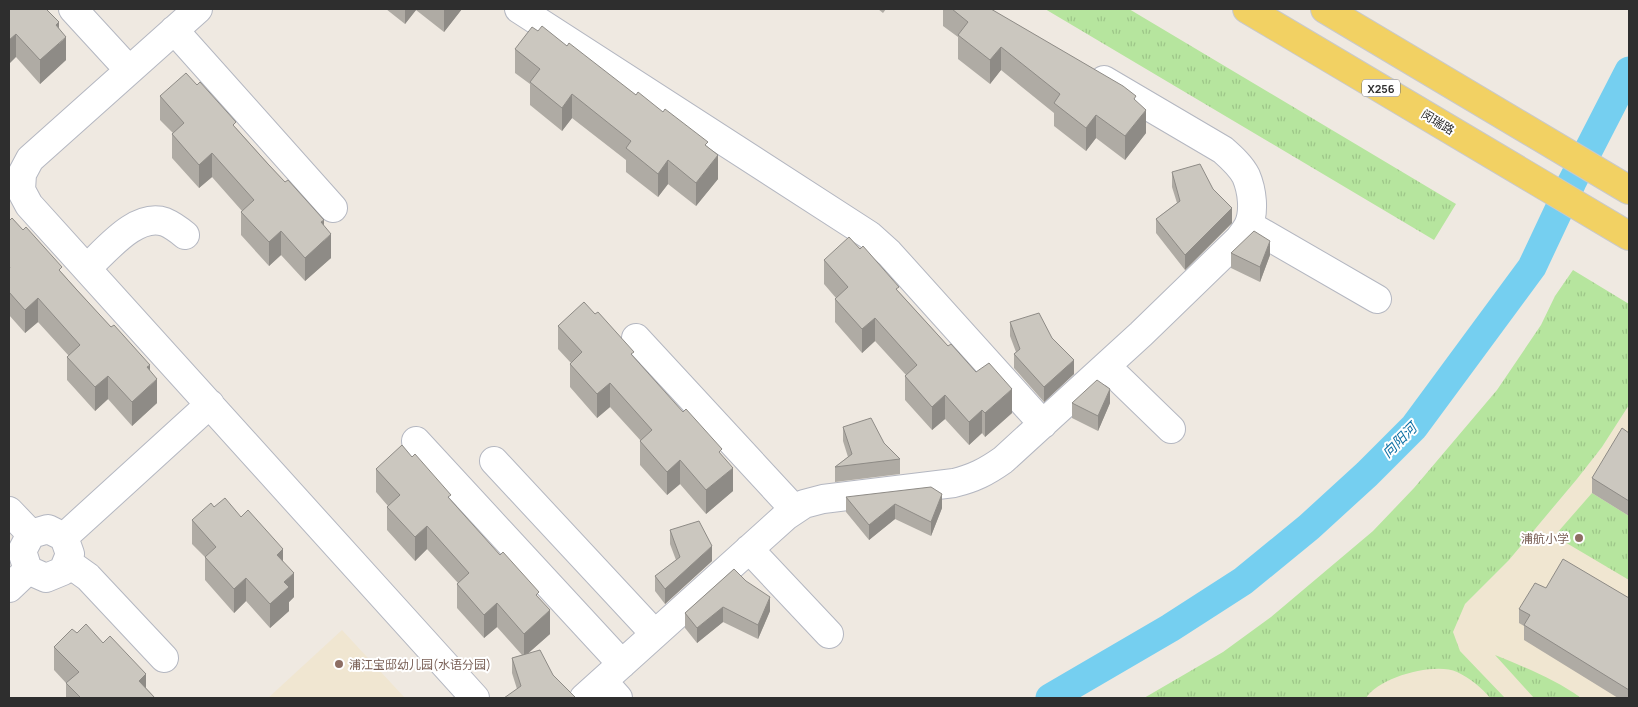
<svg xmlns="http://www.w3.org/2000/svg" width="1638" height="707" viewBox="0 0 1638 707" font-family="Manrope,'Noto Sans SC',sans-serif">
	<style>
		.education { fill: #f0e6d1 }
		.grass { fill: url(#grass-tufts) }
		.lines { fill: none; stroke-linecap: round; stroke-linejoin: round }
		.canal { stroke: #75cff0; stroke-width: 29 }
		.minor-casing { stroke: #b4b7c1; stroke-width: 30 }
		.major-casing { stroke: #c9c9c9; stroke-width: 30 }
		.minor { stroke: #fff; stroke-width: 28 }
		.major { stroke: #f2d163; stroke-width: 28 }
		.wall { fill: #afaba4 }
		.shaded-wall { fill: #8e8b86 }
		.building { fill: #cbc7bf; stroke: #8e8b86 }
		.education-dot { fill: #8d6e63; stroke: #fff; stroke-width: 2 }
		.labels { text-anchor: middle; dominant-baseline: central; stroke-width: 4; stroke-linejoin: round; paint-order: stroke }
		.shield { fill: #fff; stroke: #6d6d6d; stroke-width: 1 }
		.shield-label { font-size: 11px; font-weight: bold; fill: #2e2e2e }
		.street-label { font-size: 12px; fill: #2e2e2e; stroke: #fff }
		.education-label { font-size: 12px; fill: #785e54; stroke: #fff; text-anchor: end }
		.water-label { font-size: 14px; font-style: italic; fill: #0d6fa3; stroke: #fff }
	</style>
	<defs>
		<pattern id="grass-tufts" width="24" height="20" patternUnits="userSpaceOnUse" patternTransform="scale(1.25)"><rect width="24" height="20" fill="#b6e59e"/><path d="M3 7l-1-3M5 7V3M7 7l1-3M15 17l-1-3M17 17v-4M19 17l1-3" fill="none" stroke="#9dc588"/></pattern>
	</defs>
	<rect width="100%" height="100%" fill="#efe9e1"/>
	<path class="education" d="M1629,405V698H1351L1465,604L1509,560L1577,479L1602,447Z
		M342,630L405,698H268Z"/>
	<path class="grass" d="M1045,9H1129L1456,204L1434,240Z
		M1573,270L1629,304V405L1602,447L1577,479L1509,560L1465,604L1453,632L1460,651L1505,698H1490C1482,688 1470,678 1457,672C1435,662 1379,677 1366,698H1144L1223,652L1271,617L1373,531L1414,488L1497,390L1541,325L1555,296Z
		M1592,493L1629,516V580L1558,538L1557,533Z
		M1495,655C1524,667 1555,679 1581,698H1534Z"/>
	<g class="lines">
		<path class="canal" d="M1050,698L1170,628L1243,581L1309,527L1367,474L1414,427L1532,267L1572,182L1629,71"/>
		<defs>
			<path id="minor" d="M73,9L129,70
				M198,9L30,159L22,174L21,190L29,205L475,698
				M519,9L869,235L889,253L1043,424
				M174,30L333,208
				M1249,225L1377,299
				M87,268C106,251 136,212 165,222C172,225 179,230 185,235
				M636,338L795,510
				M1106,366L1171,429
				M416,441L622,664
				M494,461L655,634
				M9,511L31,534
				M48,529L64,537L70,554L63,571L46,578L28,570L22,551L31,534Z
				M64,537L210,404
				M749,549L829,634
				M67,562L88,577L164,658
				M9,588L28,570
				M603,681L618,698
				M584,698L786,516L804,504L823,499L954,483C974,478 986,472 1003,460L1141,334L1239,239C1242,235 1246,230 1248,226C1255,212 1252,190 1246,176C1241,166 1232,158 1223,150L1104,80"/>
			<path id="major" d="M1247,9L1629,236
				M1325,9L1629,190"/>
		</defs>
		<use href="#minor" class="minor-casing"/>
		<use href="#major" class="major-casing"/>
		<use href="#minor" class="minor"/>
		<use href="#major" class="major"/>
	</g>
	<path class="wall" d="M9,9L59,28L66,60L40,84L16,57Z
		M386,9H462L444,32L416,10L405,24Z
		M878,9H886L883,13Z
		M943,9H991L1136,101L1146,133L1125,160L1096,138L1086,151L1054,126V113L1001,70L990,84L958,59V37L943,26Z
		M538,31L567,46L636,95L708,147L718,179L696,206L668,184L658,197L626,172V160L572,118L562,131L530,105V84L515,73V49Z
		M160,96L236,128L324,226L331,258L305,281L281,255L269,266L241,235V212L242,211L212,177L199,188L172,158V134L173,133L160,120Z
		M1172,172L1232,223L1185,270L1156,233V219L1177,203L1172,187Z
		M9,221L62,273L150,371L157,403L132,426L108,399L95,411L67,380V357L69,356L38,322L25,333L9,315Z
		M1231,253L1270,255L1260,282L1231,268Z
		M824,260L899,292L948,346L1012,413L985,437L982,433L969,445L945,419L932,430L905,400V376L906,375L875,341L862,353L835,322V299L836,298L824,284Z
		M1010,322L1052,338L1074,374L1044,402L1014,368V354L1016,352L1010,336Z
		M558,326L634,358L722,456L733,491L706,514L680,484L667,495L640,465V441H641L610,407L597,418L570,387V364L571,363L558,349Z
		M1072,403H1110L1098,431L1072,418Z
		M843,427L884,443L900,459V474L835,482V467L848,457L843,441Z
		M1629,433V516L1592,493V478Z
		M376,469L451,501L539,598L550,634L528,653L553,675L517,689L512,673V658L522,655L497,627L484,638L457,608V584L458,583L427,549L415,561L387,530V507L388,506L376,492Z
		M846,497L942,508L931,536L895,519L869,540L846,512Z
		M214,507L241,517L283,561L294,597L289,602V611L270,628L246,601L234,613L205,580V557L192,544V520Z
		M670,530L712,561L665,604L655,591V576L676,560L670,544Z
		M734,569L770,611L758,639L723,622L697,643L685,628V613Z
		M1546,588L1629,598V698H1618L1524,640V626L1519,623V609Z
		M77,633L146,688L155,698H66V683L54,670V647Z"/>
	<path class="shaded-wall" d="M405,9H416V10L405,24Z
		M444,9H462L444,32Z
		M59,22V44L66,37V60L40,84V60L56,25Z
		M16,34V57L9,64V40Z
		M1001,47V70L990,84V60Z
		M572,94V118L562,131V108Z
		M1146,110V133L1125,160V136Z
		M1096,115V138L1086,151V128Z
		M212,153V177L199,188V165Z
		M718,155V179L696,206V183Z
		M668,160V184L658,197V174Z
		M1232,208V223L1185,270V255Z
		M324,220V241L331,234V258L305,281V258L321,222Z
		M281,231V255L269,266V242Z
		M1270,241V255L1260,282V267Z
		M38,298V322L25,333V310Z
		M875,318V341L862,353V329Z
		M1074,360V374L1044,402V387Z
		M150,365V386L157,379V403L132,426V402L147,367Z
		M108,376V399L95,411V387Z
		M610,383V407L597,418V394Z
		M1012,389V413L985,437V413Z
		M1110,389V403L1098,431V416Z
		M945,395V419L932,430V407Z
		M982,410V433L969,445V422Z
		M680,460V484L667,495V472Z
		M733,468V491L706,514V490Z
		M942,494V508L931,536V522Z
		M895,504V519L869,540V525Z
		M427,526V549L415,561V537Z
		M712,546V561L665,604V589Z
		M283,549V573L277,555Z
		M294,573V597L289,602V611L270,628V604L284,582Z
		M246,578V601L234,613V589Z
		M770,597V611L758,639V625Z
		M497,603V627L484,638V615Z
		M723,607V622L697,643V628Z
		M550,610V634L524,657V634Z
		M146,674V698L139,681Z"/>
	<path class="building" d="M9,9H46L59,22L56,25L66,37L40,60L16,34L9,40Z
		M952,9H991L1123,86L1136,96L1134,99L1146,110L1125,136L1096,115L1086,128L1054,103L1060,94L1001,47L990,60L958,35L968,22Z
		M542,26L567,46L569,43L636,95L638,92L663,112L665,109L708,142L705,145L718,155L696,183L668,160L658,174L626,148L631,141L572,94L562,108L530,82L540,69L515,49L532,27L538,31Z
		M186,73L197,85L200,82L236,122L233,125L268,164L285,182L288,180L324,220L321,222L331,234L305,258L281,231L269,242L241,212L254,200L212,153L199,165L172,134L184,123L160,96Z
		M1200,164L1213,189L1232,208L1185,255L1156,219L1180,201L1172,172Z
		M12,218L23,230L26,227L62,267L59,270L76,289L111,327L114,325L150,365L147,367L157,379L132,402L108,376L95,387L67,357L80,345L38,298L25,310L9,292V269L10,268L9,266V221Z
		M1254,231L1270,241L1260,267L1231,253Z
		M849,237L860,249L863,246L899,287L896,289L948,346L951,344L976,372L989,363L1012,389L985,413L982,410L969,422L945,395L932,407L905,376L917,365L875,318L862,329L835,299L848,287L824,260Z
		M584,302L595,314L598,312L634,352L631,354L683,412L686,409L722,449L719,452L733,468L706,490L680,460L667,472L640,441L652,430L610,383L597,394L570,364L582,352L558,326Z
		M1039,313L1052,338L1074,360L1044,387L1014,354L1020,349L1010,322Z
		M1097,380L1110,389L1098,416L1072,403Z
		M871,418L884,443L900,459L835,467L852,454L843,427Z
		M1622,428L1629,433V501L1592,478Z
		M402,445L412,457L415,454L451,495L448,497L500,555L503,552L539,592L536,595L550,610L524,634L497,603L484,615L457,584L469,573L427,526L415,537L387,507L400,495L376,469Z
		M931,487L942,494L931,522L895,504L869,525L846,497Z
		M225,498L241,517L248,510L283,549L277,555L294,573L284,582L289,587L270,604L246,578L234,589L205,557L216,547L192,520L211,503L214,507Z
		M699,521L712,546L665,589L655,576L680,557L670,530Z
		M1563,559L1629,598V690L1524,625L1530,615L1519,609L1535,583L1546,588Z
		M734,569L746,581L770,597L758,625L723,607L697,628L685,613Z
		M86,624L103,643L110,636L146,674L139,681L155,698H81L66,683L79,672L54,647L72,629L77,633Z
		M540,650L553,675L576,698H504L521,686L512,658Z"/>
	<g class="education-dot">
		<circle cx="1579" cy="538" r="5"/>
		<circle cx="339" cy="664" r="5"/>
	</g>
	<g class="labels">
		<rect class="shield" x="1362" y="79.5" width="38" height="17" rx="4"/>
		<g class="shield-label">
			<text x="1381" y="88">X256</text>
		</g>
		<g class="street-label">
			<text transform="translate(1438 122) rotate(31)">闵瑞路</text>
		</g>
		<g class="education-label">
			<text x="1569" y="538">浦航小学</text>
			<text x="349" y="664" text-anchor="start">浦江宝邸幼儿园(水语分园)</text>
		</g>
		<g class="water-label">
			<text transform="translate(1399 440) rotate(-45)">向阳河</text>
		</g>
	</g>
	<rect width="1638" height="707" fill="none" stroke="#2e2e2e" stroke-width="20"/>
</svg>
